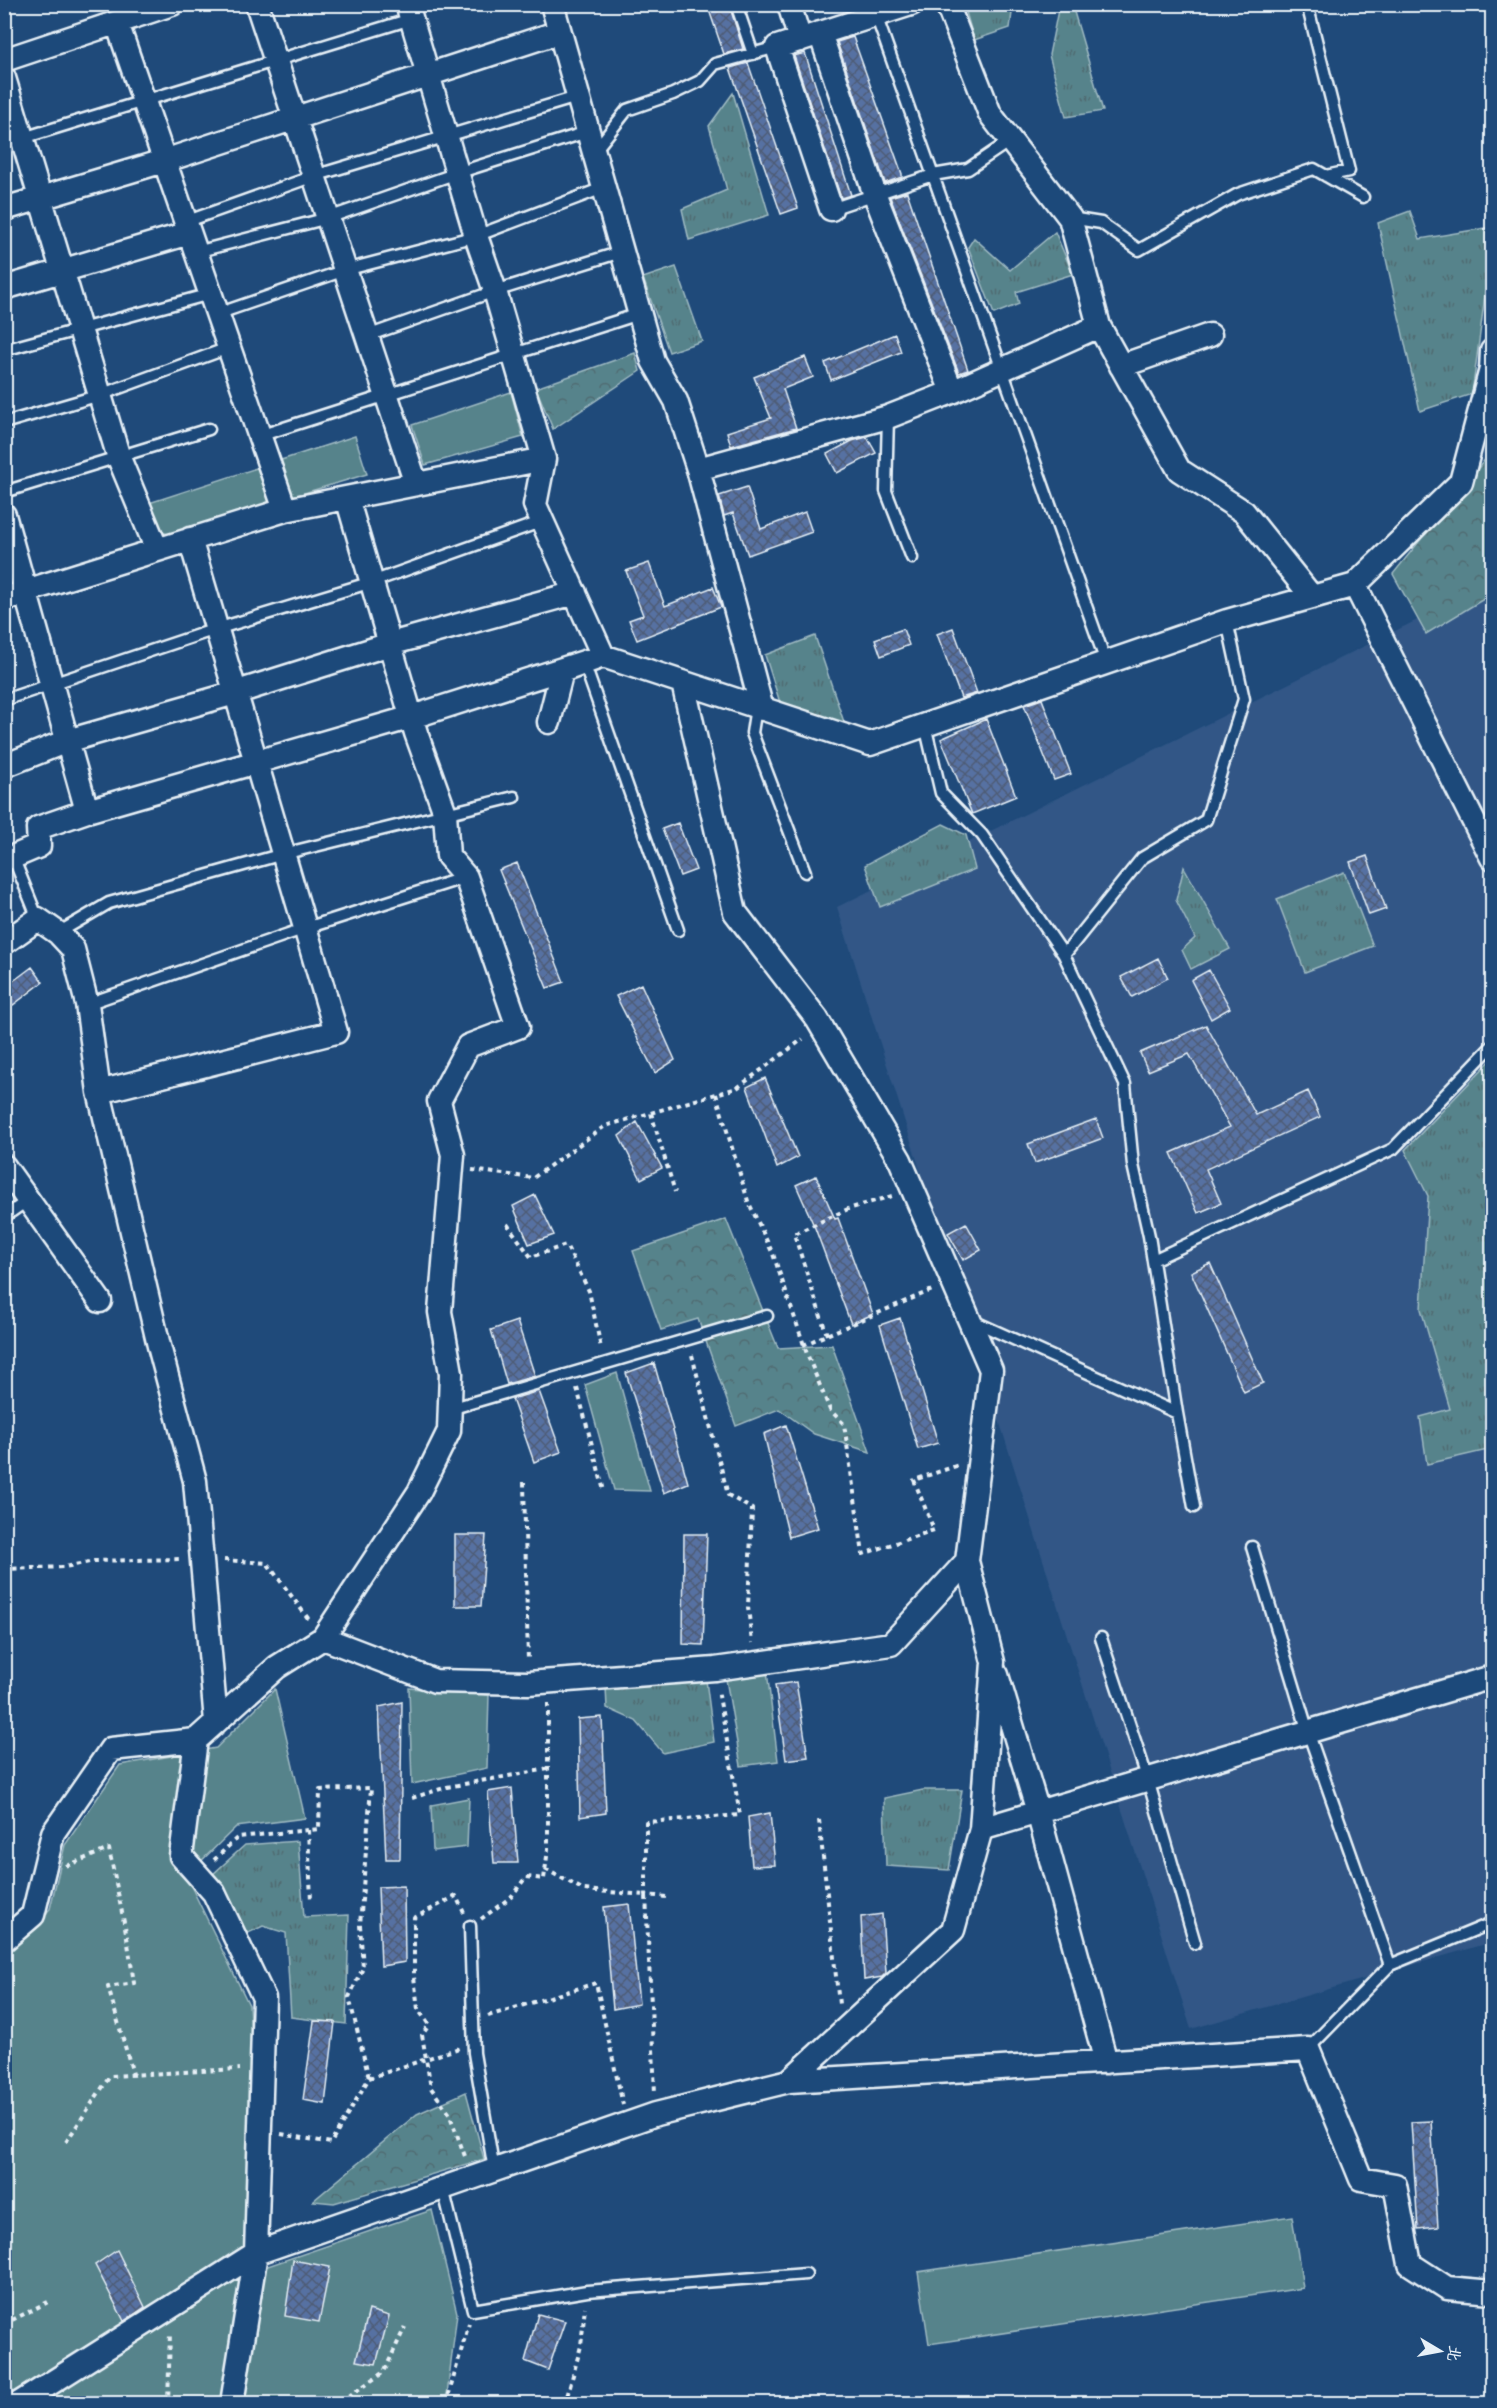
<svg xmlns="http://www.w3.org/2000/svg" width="1497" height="2408" viewBox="0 0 1497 2408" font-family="Mynerve,'LXGW WenKai TC',sans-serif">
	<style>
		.built { fill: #305686 }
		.grass { fill: url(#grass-tufts); stroke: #9fbac2; stroke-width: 1.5 }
		.forest { fill: url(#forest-crowns); stroke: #9fbac2; stroke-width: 1.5 }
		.garden { fill: #56838b; stroke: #9fbac2; stroke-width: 1.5 }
		.building { fill: url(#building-cross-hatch); stroke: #e8f1f8; stroke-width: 1.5 }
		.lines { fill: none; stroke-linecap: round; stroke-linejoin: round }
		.lane-casing { stroke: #e8f1f8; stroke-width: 15 }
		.street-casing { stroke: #e8f1f8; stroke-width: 27 }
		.path { stroke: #e8f1f8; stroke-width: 4; stroke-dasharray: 4.5 4.5; stroke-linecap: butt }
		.lane { stroke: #1f4a7a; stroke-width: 10 }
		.street { stroke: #1f4a7a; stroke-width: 22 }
	</style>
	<defs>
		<pattern id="grass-tufts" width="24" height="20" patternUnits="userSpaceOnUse" patternTransform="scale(1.5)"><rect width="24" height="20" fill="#56838b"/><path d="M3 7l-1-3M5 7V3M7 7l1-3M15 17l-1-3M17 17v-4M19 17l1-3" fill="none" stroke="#506b71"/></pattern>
		<pattern id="forest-crowns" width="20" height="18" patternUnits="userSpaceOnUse" patternTransform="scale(1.5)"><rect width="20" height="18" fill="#56838b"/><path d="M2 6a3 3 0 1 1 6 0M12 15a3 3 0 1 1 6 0" fill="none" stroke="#506b71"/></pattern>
		<pattern id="building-cross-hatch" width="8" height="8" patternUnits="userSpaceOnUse" patternTransform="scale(1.5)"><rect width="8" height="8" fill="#5671a2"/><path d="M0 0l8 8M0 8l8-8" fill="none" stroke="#4e5c76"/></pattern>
	</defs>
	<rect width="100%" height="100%" fill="#1f4a7a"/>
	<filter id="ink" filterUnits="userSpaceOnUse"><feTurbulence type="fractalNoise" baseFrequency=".0167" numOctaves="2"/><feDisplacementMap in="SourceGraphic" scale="12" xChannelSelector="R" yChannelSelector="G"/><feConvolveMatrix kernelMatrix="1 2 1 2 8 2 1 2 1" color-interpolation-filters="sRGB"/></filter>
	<g filter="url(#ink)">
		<path class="built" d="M1492,583V1942L1191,2029L837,907Z"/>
		<path class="grass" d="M964,5H1013L1010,28L974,40Z
			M1059,5H1072L1103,111L1066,117L1049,55Z
			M733,93L769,215L689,240L682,209L727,190L709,126Z
			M1410,211L1420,239L1492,227V242L1472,394L1420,411L1378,223Z
			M1055,232L1073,274L1016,292L1019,304L994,314L968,247L974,238L1010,270Z
			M676,267L702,341L669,352L643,278Z
			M815,636L846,728L781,706L765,655Z
			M943,824L966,835L975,869L880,907L865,865Z
			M1184,867L1230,949L1191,969L1182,950L1195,938L1176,900Z
			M1344,872L1373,946L1305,972L1277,899Z
			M1492,1059V1449L1427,1464L1420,1417L1450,1409L1421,1309L1428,1196L1405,1150Z
			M706,1680L714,1742L663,1753L636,1721L607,1708L606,1687Z
			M923,1790H962L949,1870L886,1866L884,1798Z
			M469,1798L467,1847L433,1851L431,1805Z
			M298,1841L304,1917L349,1915L346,2024L291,2017L286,1933L263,1926L244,1935L211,1876L245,1845Z"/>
		<path class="forest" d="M635,353L640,371L553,429L536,388Z
			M1492,451V594L1426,634L1393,574Z
			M726,1219L778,1348L832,1345L870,1452L814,1434L779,1409L736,1426L698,1319L661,1330L633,1251Z
			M466,2092L484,2159L334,2203L313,2201L417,2114Z"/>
		<path class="garden" d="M511,392L523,437L425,465L412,425Z
			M355,436L367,474L169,534L154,530L146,504Z
			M617,1373L650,1491L614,1490L585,1385Z
			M767,1671L778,1761L741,1766L726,1679Z
			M409,1688L489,1695L487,1768L412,1784Z
			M275,1689L305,1818L236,1827L186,1876L249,2005L265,2267L432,2210L457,2313L446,2403H5L4,1957L50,1909L65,1845L120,1765L216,1748Z
			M1292,2216L1303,2288L929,2344L918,2272Z"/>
		<path class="building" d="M707,4H729L743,49L724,54Z
			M853,37L902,174V177L885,183L837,42Z
			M805,53L851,195L841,198L794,56Z
			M748,63L798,208L781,214L730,68Z
			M907,192L968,370L959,373L890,197Z
			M895,334L901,352L831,380L825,363Z
			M805,357L813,377L783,389L796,428L731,446L727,432L771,418L754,377Z
			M867,437L876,453L837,473L827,454L852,441Z
			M747,487L761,529L805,512L812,532L748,555L733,513L724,516L719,496Z
			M649,563L665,606L713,587L721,607L637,640L629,620L643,615L626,571Z
			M953,628L977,693L961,698L937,634Z
			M903,629L909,645L881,656L875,639Z
			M1042,699L1071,774L1054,780L1024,705Z
			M986,719L1016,796L972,814L941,739Z
			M678,823L696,870L680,876L662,829Z
			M1367,856L1386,909L1369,915L1350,862Z
			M517,863L564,982L547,988L499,870Z
			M1158,958L1168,978L1132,997L1121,977Z
			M32,967L43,982L4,1012V988Z
			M1209,970L1230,1008L1211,1019L1191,980Z
			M641,984L675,1060L655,1073L616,996Z
			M1206,1025L1256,1115L1308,1091L1320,1117L1206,1169L1221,1203L1198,1213L1171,1153L1230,1127L1189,1054L1148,1071L1140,1053Z
			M765,1078L798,1157L777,1168L747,1087Z
			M1096,1119L1103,1138L1035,1163L1028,1144Z
			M637,1122L662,1168L641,1179L619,1136Z
			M816,1176L835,1219L838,1218L873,1314L851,1324L815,1228L796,1185Z
			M535,1195L554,1235L529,1244L513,1206Z
			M966,1223L981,1250L963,1260L948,1233Z
			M1210,1263L1263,1383L1244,1392L1191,1272Z
			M900,1318L938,1443L918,1449L880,1325Z
			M517,1321L535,1376L507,1384L491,1330Z
			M654,1363L688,1483L664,1493L626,1373Z
			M539,1391L561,1452L534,1462L512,1399Z
			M786,1425L818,1528L789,1537L764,1434Z
			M684,1534H707L703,1645L683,1644Z
			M455,1535H486L481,1606H455Z
			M796,1682L808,1757L786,1760L775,1685Z
			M402,1702L400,1859H386L379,1707Z
			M602,1717L606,1813L580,1817L578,1719Z
			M512,1788L518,1863H494L488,1792Z
			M770,1813L775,1865L752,1866L748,1817Z
			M404,1886L405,1962L381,1966L378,1887Z
			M629,1904L639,2004L613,2009L604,1907Z
			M882,1914L886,1973L882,1977L864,1980L861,1917Z
			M314,2021L335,2022L325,2104L303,2100Z
			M1431,2121L1438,2227L1418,2229L1411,2122Z
			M117,2250L145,2307L124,2321L95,2265Z
			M293,2260L330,2267L319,2322L285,2316Z
			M369,2310L389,2316L376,2364L356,2361Z
			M538,2314L565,2321L548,2370L525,2361Z"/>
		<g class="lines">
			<defs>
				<path id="lane" d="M736,4L753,54
					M872,4L1106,662
					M1307,4L1349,171L1326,176
					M23,138L411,19
					M594,152L627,110L673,94L700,81L715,64L777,47
					M831,209L933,175L968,169L1011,140
					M1070,218L1101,223L1139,250L1238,194L1314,169L1363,197
					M185,222L314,176L577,97
					M196,252L328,218L457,173L587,132
					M217,314L345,270L476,236L603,188
					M367,336L495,291L621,252
					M4,350L210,294
					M888,417L886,491L912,558
					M4,423L100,395L228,348
					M259,436L639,314
					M4,492L209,429
					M584,663L678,930
					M4,700L210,631L372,582L543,521
					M756,707L752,733L805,872
					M925,725L941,793L982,835L1064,955L1125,1084L1133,1165L1149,1236L1177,1413
					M11,858L13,857L38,919
					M58,933L109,903L283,854L514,797
					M1064,955L1142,858L1206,820L1244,699L1227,621
					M87,1004L297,931L466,877
					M4,1217L28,1200
					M1153,1260L1393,1149L1492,1046
					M971,1320L1177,1413L1194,1507
					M450,1409L767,1316
					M1252,1547L1308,1732L1390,1965
					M1101,1638L1148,1780L1195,1943
					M470,1926L474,2053L494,2170
					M1308,2049L1390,1965L1492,1923
					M443,2188L473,2310L587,2291L806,2274"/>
				<path id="street" d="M257,4L416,484
					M407,4L476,236L495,291L544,459L535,505L603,656L562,671L549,722
					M552,4L653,361L676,401L698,469L762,709
					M789,4L800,40
					M947,4L990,114L1070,218L1099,326
					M117,23L285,510
					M820,33L875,195L952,392L1099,326L1179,470L1244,512L1312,597
					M4,60L172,4
					M4,78L119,458L157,550
					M4,209L164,161L559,32
					M831,209L777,47L911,4
					M4,288L189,233
					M1121,366L1210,335
					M698,469L888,417L952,392
					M4,515L87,811
					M1355,585L1492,858
					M4,600L26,591L285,510L544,459
					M4,766L67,741L228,695L390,644L575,593
					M13,857L39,846L38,828L87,811L412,717L603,656L870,744L1227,621L1355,585L1461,482L1491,369L1492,351
					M4,943L38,919L58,933L73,949L87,1004L99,1092L159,1346L195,1481L216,1722
					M99,1092L336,1032L190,539
					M4,1166L100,1301
					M323,1638L435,1681L528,1683L715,1669L891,1644L967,1561L991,1370L900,1160L817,1019L735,912L683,683
					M997,1675L1038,1812L1106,2062
					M196,1740L181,1856L214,1893L264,1998L256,2253L233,2397L235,2404
					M981,1829L1492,1677
					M4,1940L33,1915L53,1833L111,1749L196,1740L277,1667L323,1638L419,1492L449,1431L451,1373L440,1312L453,1155L439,1101L468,1046L518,1027L466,877L448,856L445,813L416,733L347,498
					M789,2081L1308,2049L1361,2179L1395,2185L1410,2264L1447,2288L1492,2292
					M18,2404L256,2253L656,2114L789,2081L953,1930L981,1829L993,1662L967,1561"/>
			</defs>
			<use href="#lane" class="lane-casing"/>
			<use href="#street" class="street-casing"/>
			<path class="path" d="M716,1094L748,1201L773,1254L807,1354L830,1410L844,1424L863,1554L934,1530L914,1480L959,1465
				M651,1113L675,1192
				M472,1170L533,1178L605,1126L737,1088L803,1039
				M507,1224L531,1257L566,1245L589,1291L601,1348
				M827,1335L794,1234L848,1209L892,1196
				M803,1345L932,1290
				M692,1355L728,1495L752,1509L748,1607L752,1643
				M577,1388L604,1491
				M524,1482L528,1662
				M224,1560L267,1563L310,1621
				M4,1569L65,1567L94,1561L180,1559
				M412,1798L447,1787L548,1769
				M819,1820L839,2004
				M308,1830L311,1901
				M214,1860L238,1837L319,1829L320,1790L371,1788L360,1925L363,1968L349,1997L369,2078
				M66,1866L109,1849L127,1937L134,1983L108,1987L133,2074
				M545,1869L584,1890L646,1895L655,2093
				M666,1897L646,1895V1822L740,1815L718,1690
				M464,1913L456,1896L414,1918V1977L418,2009L429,2025L422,2035L431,2088L449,2113L466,2159
				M481,1919L511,1897L526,1877L544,1879L548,1849V1703
				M488,2016L596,1983L623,2105
				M281,2134L331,2143L369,2078L459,2048
				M66,2142L110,2076L240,2069
				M4,2324L48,2302
				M168,2404L170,2332
				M346,2404V2398L384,2372L405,2327
				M446,2404L469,2323
				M565,2404L581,2346L585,2307"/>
			<use href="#lane" class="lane"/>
			<use href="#street" class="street"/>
		</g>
	</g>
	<rect width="1497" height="2408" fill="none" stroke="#1f4a7a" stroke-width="24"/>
	<rect x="12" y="12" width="1473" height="2384" fill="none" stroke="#e8f1f8" stroke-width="2" filter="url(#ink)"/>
	<g transform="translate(1440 2351) rotate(100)" stroke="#1f4a7a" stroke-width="4.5" paint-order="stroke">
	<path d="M0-4.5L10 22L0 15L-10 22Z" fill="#e8f1f8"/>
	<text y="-9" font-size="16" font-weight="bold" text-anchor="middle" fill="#e8f1f8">北</text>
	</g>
</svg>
